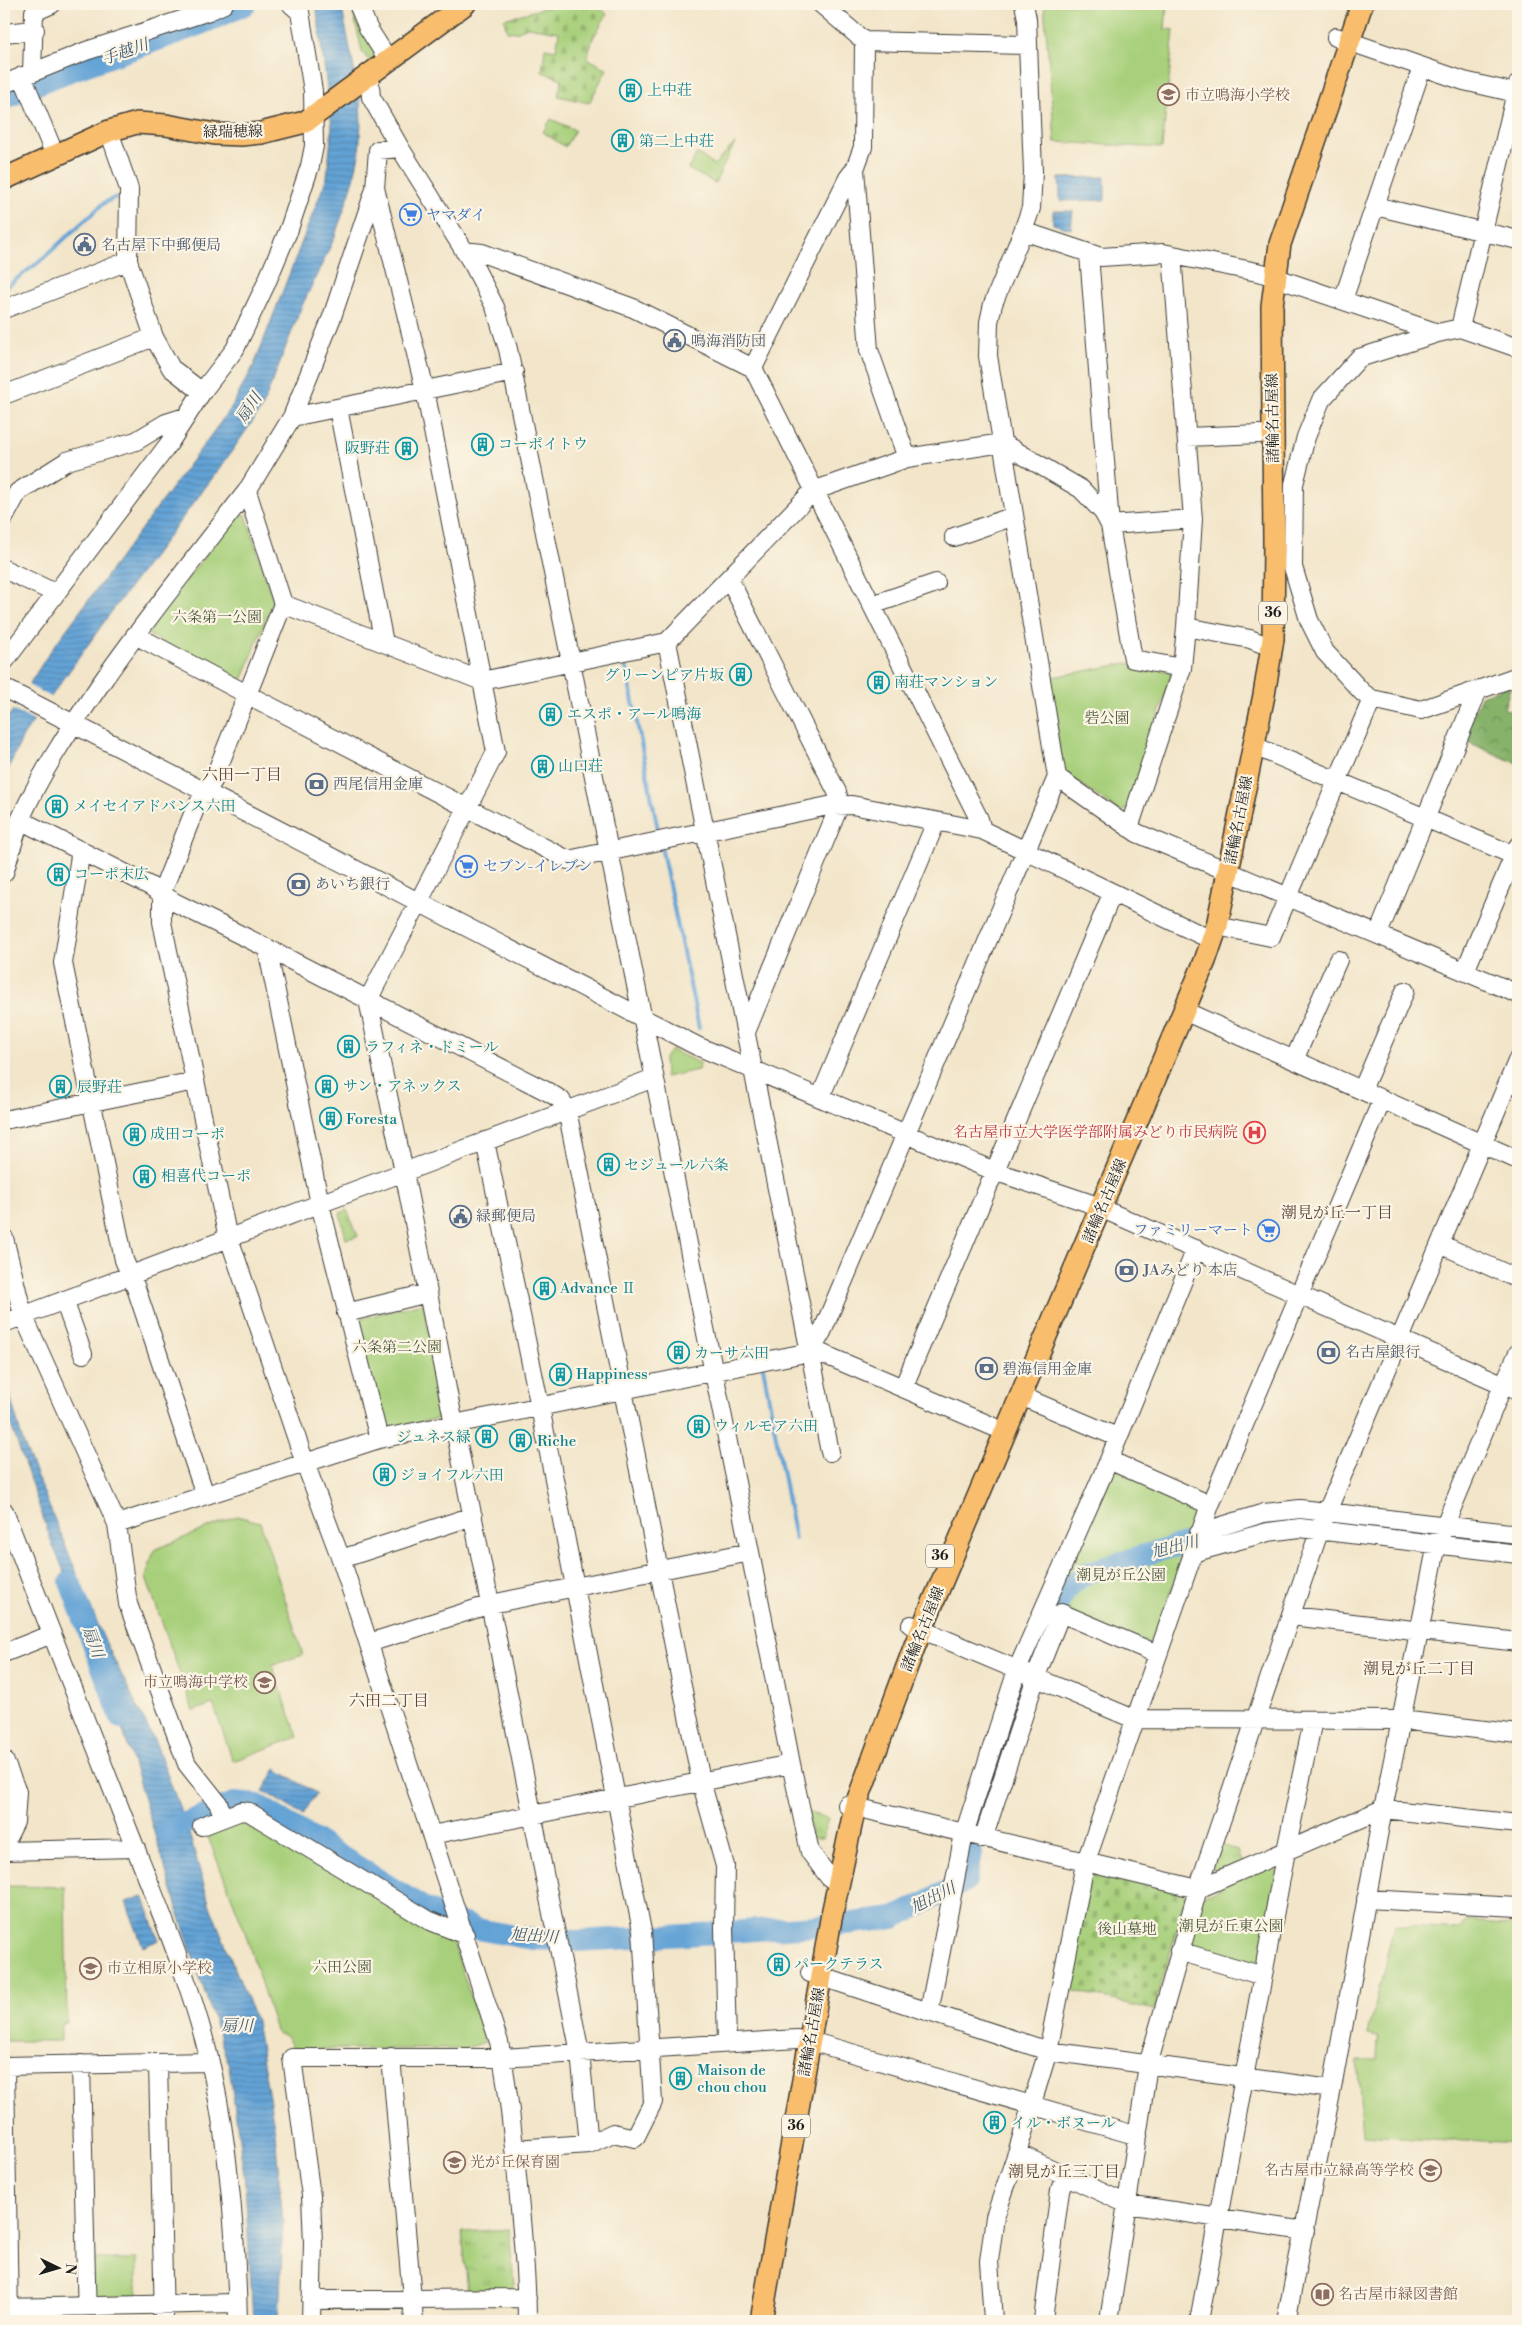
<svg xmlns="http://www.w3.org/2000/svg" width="1522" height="2325" viewBox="0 0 1522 2325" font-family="'Libre Bodoni','Noto Serif JP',serif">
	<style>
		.grass { fill: url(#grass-tufts); stroke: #62764c }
		.forest { fill: url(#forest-crowns); stroke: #516744 }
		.cemetery { fill: url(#cemetery-stones); stroke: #62764c }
		.park { fill: #a8d07b; stroke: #62764c }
		.water { fill: url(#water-rules); stroke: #406079 }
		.pier { fill: #f2e5c9 }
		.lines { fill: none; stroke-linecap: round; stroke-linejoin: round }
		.stream { stroke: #63a3d6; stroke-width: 4 }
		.river { stroke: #63a3d6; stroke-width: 22 }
		.minor-casing { stroke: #3c3a36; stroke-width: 20 }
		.major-casing { stroke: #3c3a36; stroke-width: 24 }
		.minor { stroke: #fff; stroke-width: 18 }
		.major { stroke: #f9be6d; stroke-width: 21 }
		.labels { text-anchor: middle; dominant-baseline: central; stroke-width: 4.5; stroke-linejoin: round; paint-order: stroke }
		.shield { fill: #fcf5e5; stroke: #5f5d58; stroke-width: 1 }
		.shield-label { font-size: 14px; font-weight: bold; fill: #1c1c1c }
		.culture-label { font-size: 15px; fill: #0d838f; stroke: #fcf5e5; text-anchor: start }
		.education-label { font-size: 15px; fill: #785e54; stroke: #fcf5e5; text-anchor: start }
		.street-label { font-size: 15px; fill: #1c1c1c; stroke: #fcf5e5 }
		.shop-label { font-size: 15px; fill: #366cbe; stroke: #fcf5e5; text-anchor: start }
		.service-label { font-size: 15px; fill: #4e5e75; stroke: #fcf5e5; text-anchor: start }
		.park-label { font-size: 15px; fill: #4d5b3d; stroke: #fcf5e5 }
		.health-label { font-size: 15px; fill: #be3a42; stroke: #fcf5e5; text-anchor: end }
		.water-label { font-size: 16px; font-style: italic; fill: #3c5970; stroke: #fcf5e5 }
		.neighbourhood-label { font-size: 16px; fill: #5c463d; stroke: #fcf5e5 }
	</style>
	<defs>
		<pattern id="grass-tufts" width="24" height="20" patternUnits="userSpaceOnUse" patternTransform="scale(1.25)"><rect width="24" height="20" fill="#a8d07b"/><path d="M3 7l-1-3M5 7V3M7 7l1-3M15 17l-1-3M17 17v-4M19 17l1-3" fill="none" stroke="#90b26a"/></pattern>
		<pattern id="forest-crowns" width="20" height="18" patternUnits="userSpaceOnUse" patternTransform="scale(1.25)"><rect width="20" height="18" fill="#86b26b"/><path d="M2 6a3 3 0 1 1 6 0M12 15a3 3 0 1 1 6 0" fill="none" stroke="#6d9057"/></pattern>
		<pattern id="cemetery-stones" width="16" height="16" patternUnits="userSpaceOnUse" patternTransform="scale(1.25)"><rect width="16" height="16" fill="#a8d07b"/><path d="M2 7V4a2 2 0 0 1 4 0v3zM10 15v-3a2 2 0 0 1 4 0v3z" fill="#90b26a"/></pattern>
		<pattern id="water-rules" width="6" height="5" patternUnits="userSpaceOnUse" patternTransform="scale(1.25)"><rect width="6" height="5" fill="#63a3d6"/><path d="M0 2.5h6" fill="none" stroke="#5184ad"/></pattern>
	</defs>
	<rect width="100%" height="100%" fill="#fcf5e5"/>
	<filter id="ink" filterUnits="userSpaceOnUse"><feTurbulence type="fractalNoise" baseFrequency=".02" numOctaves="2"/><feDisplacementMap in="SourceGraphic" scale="10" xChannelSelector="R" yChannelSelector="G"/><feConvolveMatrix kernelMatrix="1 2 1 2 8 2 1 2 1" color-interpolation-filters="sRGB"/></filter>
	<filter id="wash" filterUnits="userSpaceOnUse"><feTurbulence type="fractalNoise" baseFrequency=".0096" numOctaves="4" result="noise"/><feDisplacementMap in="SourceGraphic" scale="20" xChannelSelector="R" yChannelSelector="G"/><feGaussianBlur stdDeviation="1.12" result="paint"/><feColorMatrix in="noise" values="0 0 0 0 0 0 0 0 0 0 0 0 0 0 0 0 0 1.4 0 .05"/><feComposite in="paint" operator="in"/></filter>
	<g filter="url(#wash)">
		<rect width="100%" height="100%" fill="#f2e5c9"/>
		<path class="grass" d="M353,11L380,57L371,64L362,52Z
			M347,1210L358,1236L346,1239L340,1213Z
			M806,1812L828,1818L823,1838H812Z
			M1219,1844L1238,1851L1243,1864L1219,1875L1211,1867Z
			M509,2229L514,2285L508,2291L468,2292L462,2232Z"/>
		<path class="forest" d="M1511,685L1504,709L1518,712V764L1463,740L1481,696Z"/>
		<path class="cemetery" d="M558,4H597L607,14L593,38L587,58L607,69L589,103L558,96L562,79L542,72L545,48L556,50L559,32L528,27L516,32L507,31L504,19Z
			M551,119L575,130L565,147L543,132Z
			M1095,1872L1183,1893L1186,1898L1154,2010L1066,1989L1089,1875Z"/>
		<path class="park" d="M1044,4H1167L1165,29L1174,30L1162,148L1055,142Z
			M735,143L715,183L688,169L697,153L714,165Z
			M237,514L246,515L273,601L243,678L237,681L149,635L148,630Z
			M1127,663L1172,672L1130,808L1120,812L1069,776L1063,768L1048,678Z
			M671,1050L700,1063L698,1070L665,1077L664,1059Z
			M423,1303L446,1413L442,1418L386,1429L381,1427L354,1320Z
			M1115,1469L1198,1506L1199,1511L1153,1643L1146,1646L1050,1604Z
			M237,1516L260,1522L303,1655L272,1665L298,1737L233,1761L213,1704L193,1711L146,1577L154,1550Z
			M241,1815L451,1936L485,2042L464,2049H293C289,2040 287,2034 277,2034L244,1929L208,1837V1832Z
			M1269,1864L1277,1871L1260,1967L1187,1946L1201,1897Z
			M4,1886L65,1887L67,2022L61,2023V2041H4Z
			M1468,1921L1518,1925V2144L1363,2135L1357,2060H1377L1378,2037L1368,2035L1394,1925L1459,1929Z
			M90,2259H137V2300H96L90,2295Z"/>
		<path class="water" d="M316,4H341L360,98L361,123L359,155L352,186L334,239L301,308L262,408L220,468L112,611L23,736L4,778V724L49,653L231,408L254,365L327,177L332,127Z
			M1105,177V200L1060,201L1059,178Z
			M1053,211H1073L1071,229L1053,224Z
			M4,1375L24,1445L103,1637L156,1744L189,1833L210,1906L256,2021L275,2132L283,2222L279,2321H253L245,2183L229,2066L179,1914L99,1652L53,1546L4,1405Z
			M276,1769L316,1793L303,1815L263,1791Z
			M143,1896L159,1940L143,1947L126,1902Z"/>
		<path class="pier" d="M26,684L53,698L36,722L11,709Z"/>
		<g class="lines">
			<path class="stream" d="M4,286L6,287L39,262L104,203L116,197
				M624,656L659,835
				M661,846L699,1028
				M763,1367L795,1539"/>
			<path class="river" d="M4,99C82,61 168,42 246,4
				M70,1582L121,1718
				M166,1831L234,1803L258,1805L426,1909L477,1929L532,1939L576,1941L686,1935L844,1924L894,1918L966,1881L975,1829L1031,1665L1056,1607L1068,1587L1087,1573L1144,1555L1262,1523L1284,1519H1313L1518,1544"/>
		</g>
	</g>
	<g filter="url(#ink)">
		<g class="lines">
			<defs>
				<path id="minor" d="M358,4L368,28L389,61
					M821,4L864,41
					M1024,4L1027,19L1033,172L1031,208L1023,231L993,304L989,322L988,356L1057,777L1137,833L1518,994
					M4,33L35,30
					M1336,37L1464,81L1516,93
					M32,72L34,12L52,4
					M369,75L371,97L400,148L474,266L495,307L508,349L750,1552L791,1764L810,1852L829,1877L838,1884
					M22,76L55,155
					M4,84L86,51L209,11L224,4
					M109,131L129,189L128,261L154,337L171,368L202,392
					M855,169L869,350L907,458
					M1375,206L1518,240
					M1023,231L1101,257L1163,253L1262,273L1438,333L1460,328L1518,348
					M464,251L482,253L633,308L753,368L979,819L982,830
					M1343,300L1422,67
					M4,309L128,261
					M1460,328L1518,84
					M753,368L848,178L855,169L863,147L864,41L1027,45
					M4,395L154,337
					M338,408L384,643
					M292,417L514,372
					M1187,437L1260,434
					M247,491L292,417L332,317L375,189
					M4,518L18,492L67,461L136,441L166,423L185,417
					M954,537L1014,516
					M4,569L55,593
					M729,579L837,792L840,804L746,1032
					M283,604L213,781L195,809L162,892V922L226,1229L305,1463L341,1559L499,2042C509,2090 513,2138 518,2187C522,2232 527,2276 527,2321
					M872,605L936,583
					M1186,627L1250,639L1260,643
					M135,635L256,699L568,860L828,806L852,805L982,830L1201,935
					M667,642L830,1452
					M4,662L168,445L202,392L235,349L265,286L289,229L310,166L314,146L313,91L300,12L291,4
					M1182,668L1133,659L1110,525L1193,519
					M4,688L697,1046L994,1171L1089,1203L1518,1391
					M1372,699L1363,693L1325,652L1309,620L1293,567L1294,484L1306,437L1321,400L1359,358L1438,333
					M1254,746L1518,857
					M20,820C42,770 73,724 104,679C149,615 198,554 247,491L283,604L482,681L667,642L813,491L907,458L1002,443L1081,489L1103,512L1110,525L1089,254
					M1129,828L1182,668L1186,627L1193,519L1172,255
					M81,850L63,963L124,1260L136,1288L205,1495
					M4,873L20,820L150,886L174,902L267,948L550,1093L561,1100L567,1110L701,1781L725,1866L724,1928L727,2042
					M1217,926L1271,937L1372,699L1421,710L1518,676
					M1378,934L1478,690
					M267,948L320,1204L379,1439
					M1465,971L1518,846
					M1184,1011L1518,1160
					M1294,1060L1338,960
					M654,1078L404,1172L454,1424L810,1352L823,1354L994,1427
					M1362,1090L1405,991
					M820,1098L936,822
					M4,1120L195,1081
					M485,1141L540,1407L642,1931L653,2102L635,2138L613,2133L589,2144L514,2149
					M4,1238L23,1315L117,1524L128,1604L187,1764L218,1803L224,1817
					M1440,1244L1518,1279
					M64,1300L83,1354
					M346,1313L428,1293
					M4,1323L404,1172L368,1000L496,752L425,390L375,188L378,150L400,148
					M810,1352L822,1332L1057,777
					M903,1388L1112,894
					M1021,1396L1117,1437
					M1109,1460L1210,1505
					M4,1511C47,1619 89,1728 131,1837C162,1915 195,1993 213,2075C230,2155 236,2239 238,2321
					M117,1524L379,1439L454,1424L580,2053L589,2144
					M1199,1533L1264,1513L1300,1509L1518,1534
					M1192,1553L1268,1532L1300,1528L1518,1554
					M341,1559L473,1516
					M1291,1616L1518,1642
					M911,1625L1134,1719L1401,1720L1518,1734
					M369,1643L491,1604L750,1552
					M4,1653L52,1634
					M4,1760L17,1792L15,1822L4,1844
					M847,1805L1198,1889L1383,1809L1518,1824
					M202,1826L241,1811L249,1812L428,1920L465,1935
					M431,1835L791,1764
					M983,1839L1038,1671L1061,1613L1157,1654
					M4,1851L136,1848
					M1366,1899L1518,1907
					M1179,1951L1263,1976
					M810,1973L1048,2051L1332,2089
					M929,2012L964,1834L1017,1670L1109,1460L1196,1249
					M810,2041L1138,2136
					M391,2057L414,2321
					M158,2063L164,2321
					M81,2064L87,2321
					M4,2066L209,2062
					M5,2066L9,2321
					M1017,2153L1127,2204L1305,2231
					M311,2300L527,2298
					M4,2308L237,2303
					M1043,2320L1060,2190L1065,2175
					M311,2321L313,2244L311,2196L292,2058H502L797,2039
					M993,2321L989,2261L995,2217L1017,2153L1048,2051L1085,1864L1210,1505L1382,1100
					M1109,2321L1148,2065L1198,1889L1321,1526L1518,1059
					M1199,2321L1286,1851L1313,1720
					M1286,2321L1333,2083L1383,1809L1437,1544L1499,1395L1518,1353"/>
				<path id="major" d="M4,179L109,131L137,123L166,125L215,134L241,135L261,133L305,122L465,4
					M761,2321L831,1919L855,1807L915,1645L1205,961L1217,926L1264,695L1273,639L1274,545L1272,306L1280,244L1362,4"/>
			</defs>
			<use href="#minor" class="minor-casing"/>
			<use href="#major" class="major-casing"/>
			<use href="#minor" class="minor"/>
			<use href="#major" class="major"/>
		</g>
	</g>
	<defs>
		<symbol id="building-ring" viewBox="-11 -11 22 22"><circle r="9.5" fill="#fcf5e5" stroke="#0f9aa8" stroke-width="1.5"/><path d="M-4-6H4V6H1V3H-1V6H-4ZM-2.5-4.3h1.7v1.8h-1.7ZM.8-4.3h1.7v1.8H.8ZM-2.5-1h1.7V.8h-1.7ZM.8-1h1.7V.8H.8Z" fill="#0f9aa8"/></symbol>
		<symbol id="school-ring" viewBox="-11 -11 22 22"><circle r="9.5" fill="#fcf5e5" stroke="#8d6e63" stroke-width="1.5"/><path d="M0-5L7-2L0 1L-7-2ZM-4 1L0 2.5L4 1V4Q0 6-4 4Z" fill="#8d6e63"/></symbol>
		<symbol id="supermarket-ring" viewBox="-11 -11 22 22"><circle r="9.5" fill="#fcf5e5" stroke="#3f7fe0" stroke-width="1.5"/><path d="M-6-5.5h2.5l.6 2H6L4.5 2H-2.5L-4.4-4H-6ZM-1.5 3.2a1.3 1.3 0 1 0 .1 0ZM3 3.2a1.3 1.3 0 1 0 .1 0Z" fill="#3f7fe0"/></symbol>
		<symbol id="civic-ring" viewBox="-11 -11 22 22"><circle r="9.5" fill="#fcf5e5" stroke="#5c6f8a" stroke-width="1.5"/><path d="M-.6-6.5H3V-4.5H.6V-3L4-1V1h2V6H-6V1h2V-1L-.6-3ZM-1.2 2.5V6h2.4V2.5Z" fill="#5c6f8a"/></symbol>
		<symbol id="bank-ring" viewBox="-11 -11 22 22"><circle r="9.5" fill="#fcf5e5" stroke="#5c6f8a" stroke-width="1.5"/><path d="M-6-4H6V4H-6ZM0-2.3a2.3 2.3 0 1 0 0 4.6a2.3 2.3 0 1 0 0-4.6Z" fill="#5c6f8a"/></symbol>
		<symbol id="hospital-ring" viewBox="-11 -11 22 22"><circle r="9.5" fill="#fcf5e5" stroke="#e0444e" stroke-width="1.5"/><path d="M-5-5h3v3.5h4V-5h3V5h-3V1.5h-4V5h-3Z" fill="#e0444e"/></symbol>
		<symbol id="library-ring" viewBox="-11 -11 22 22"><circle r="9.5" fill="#fcf5e5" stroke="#8d6e63" stroke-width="1.5"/><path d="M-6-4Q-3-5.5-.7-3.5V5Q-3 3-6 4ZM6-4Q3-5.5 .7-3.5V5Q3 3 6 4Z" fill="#8d6e63"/></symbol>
	</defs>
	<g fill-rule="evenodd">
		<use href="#building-ring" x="618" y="78" width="25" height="25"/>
		<use href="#school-ring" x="1156" y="82" width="25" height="25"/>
		<use href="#building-ring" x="610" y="128" width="25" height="25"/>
		<use href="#supermarket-ring" x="398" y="202" width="25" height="25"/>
		<use href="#civic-ring" x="72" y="232" width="25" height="25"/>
		<use href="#civic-ring" x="662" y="328" width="25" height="25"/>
		<use href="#building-ring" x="470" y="432" width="25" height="25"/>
		<use href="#building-ring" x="394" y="436" width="25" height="25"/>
		<use href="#building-ring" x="728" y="662" width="25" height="25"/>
		<use href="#building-ring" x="866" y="670" width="25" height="25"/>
		<use href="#building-ring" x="538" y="702" width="25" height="25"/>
		<use href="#building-ring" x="530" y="754" width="25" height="25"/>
		<use href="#bank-ring" x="304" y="772" width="25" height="25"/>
		<use href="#building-ring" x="44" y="794" width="25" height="25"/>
		<use href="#supermarket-ring" x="454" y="854" width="25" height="25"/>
		<use href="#building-ring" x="46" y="862" width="25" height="25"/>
		<use href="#bank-ring" x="286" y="872" width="25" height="25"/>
		<use href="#building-ring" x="336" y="1034" width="25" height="25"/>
		<use href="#building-ring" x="314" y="1074" width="25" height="25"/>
		<use href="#building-ring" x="48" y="1074" width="25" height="25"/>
		<use href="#building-ring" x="318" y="1106" width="25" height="25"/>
		<use href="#hospital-ring" x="1242" y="1120" width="25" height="25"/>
		<use href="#building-ring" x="122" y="1122" width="25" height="25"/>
		<use href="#building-ring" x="596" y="1152" width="25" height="25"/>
		<use href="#building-ring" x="132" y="1164" width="25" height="25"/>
		<use href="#civic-ring" x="448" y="1204" width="25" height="25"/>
		<use href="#supermarket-ring" x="1256" y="1218" width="25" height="25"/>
		<use href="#bank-ring" x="1114" y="1258" width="25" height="25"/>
		<use href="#building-ring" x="532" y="1276" width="25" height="25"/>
		<use href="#bank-ring" x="1316" y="1340" width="25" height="25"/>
		<use href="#building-ring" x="666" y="1340" width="25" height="25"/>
		<use href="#bank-ring" x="974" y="1356" width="25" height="25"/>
		<use href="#building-ring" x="548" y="1362" width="25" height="25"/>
		<use href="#building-ring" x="686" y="1414" width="25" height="25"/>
		<use href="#building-ring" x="474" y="1424" width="25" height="25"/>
		<use href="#building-ring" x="508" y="1428" width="25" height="25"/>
		<use href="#building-ring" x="372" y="1462" width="25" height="25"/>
		<use href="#school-ring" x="252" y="1670" width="25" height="25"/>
		<use href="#building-ring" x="766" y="1952" width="25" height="25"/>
		<use href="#school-ring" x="78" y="1956" width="25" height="25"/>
		<use href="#building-ring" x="668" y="2066" width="25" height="25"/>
		<use href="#building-ring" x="982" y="2110" width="25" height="25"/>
		<use href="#school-ring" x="442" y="2150" width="25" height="25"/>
		<use href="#school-ring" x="1418" y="2158" width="25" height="25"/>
		<use href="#library-ring" x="1310" y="2282" width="25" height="25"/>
	</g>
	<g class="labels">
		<g class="shield">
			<rect x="1259" y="601.5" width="28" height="23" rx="4"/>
			<rect x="926" y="1544.5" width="28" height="23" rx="4"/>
			<rect x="782" y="2114.5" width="28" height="23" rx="4"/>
		</g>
		<g class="shield-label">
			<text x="1273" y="613">36</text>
			<text x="940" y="1556">36</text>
			<text x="796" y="2126">36</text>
		</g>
		<g class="culture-label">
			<text x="647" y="90">上中荘</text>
			<text x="639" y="141">第二上中荘</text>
			<text x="498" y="444">コーポイトウ</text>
			<text x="390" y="448" text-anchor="end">阪野荘</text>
			<text x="724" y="675" text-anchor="end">グリーンピア片坂</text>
			<text x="894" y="682">南荘マンション</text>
			<text x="567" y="714">エスポ・アール鳴海</text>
			<text x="558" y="766">山口荘</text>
			<text x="73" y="806">メイセイアドバンス六田</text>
			<text x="74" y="874">コーポ末広</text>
			<text x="365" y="1047">ラフィネ・ドミール</text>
			<text x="343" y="1086">サン・アネックス</text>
			<text x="77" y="1087">辰野荘</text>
			<text x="346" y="1119">Foresta</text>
			<text x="150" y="1134">成田コーポ</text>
			<text x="624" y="1165">セジュール六条</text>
			<text x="161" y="1176">相喜代コーポ</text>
			<text x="560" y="1288">Advance Ⅱ</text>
			<text x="694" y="1353">カーサ六田</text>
			<text x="576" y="1374">Happiness</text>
			<text x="714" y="1426">ウィルモア六田</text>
			<text x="471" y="1437" text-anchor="end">ジュネス緑</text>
			<text x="537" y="1441">Riche</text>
			<text x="400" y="1475">ジョイフル六田</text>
			<text x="794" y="1964">パークテラス</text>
			<text x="697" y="2070">Maison de<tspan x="697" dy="17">chou chou</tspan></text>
			<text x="1011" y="2123">イル・ボヌール</text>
		</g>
		<g class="education-label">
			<text x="1185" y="95">市立鳴海小学校</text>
			<text x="248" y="1682" text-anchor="end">市立鳴海中学校</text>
			<text x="107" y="1968">市立相原小学校</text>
			<text x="470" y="2162">光が丘保育園</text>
			<text x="1414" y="2170" text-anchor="end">名古屋市立緑高等学校</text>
			<text x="1338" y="2294">名古屋市緑図書館</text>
		</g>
		<g class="street-label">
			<text transform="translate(233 132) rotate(-1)">緑瑞穂線</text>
			<text transform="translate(1273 418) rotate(-91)">諸輪名古屋線</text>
			<text transform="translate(1239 820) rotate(-79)">諸輪名古屋線</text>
			<text transform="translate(1105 1201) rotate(-67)">諸輪名古屋線</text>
			<text transform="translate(923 1629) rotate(-68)">諸輪名古屋線</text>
			<text transform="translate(812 2032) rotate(-80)">諸輪名古屋線</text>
		</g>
		<g class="shop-label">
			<text x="426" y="215">ヤマダイ</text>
			<text x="483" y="866">セブン-イレブン</text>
			<text x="1253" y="1230" text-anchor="end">ファミリーマート</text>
		</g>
		<g class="service-label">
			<text x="101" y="245">名古屋下中郵便局</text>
			<text x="691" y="341">鳴海消防団</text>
			<text x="333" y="784">西尾信用金庫</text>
			<text x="315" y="884">あいち銀行</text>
			<text x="476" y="1216">緑郵便局</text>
			<text x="1143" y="1270">JAみどり 本店</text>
			<text x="1345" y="1352">名古屋銀行</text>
			<text x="1002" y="1369">碧海信用金庫</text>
		</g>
		<g class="park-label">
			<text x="217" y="617">六条第一公園</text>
			<text x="1107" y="718">砦公園</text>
			<text x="397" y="1347">六条第二公園</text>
			<text x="1121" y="1575">潮見が丘公園</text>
			<text x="1231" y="1926">潮見が丘東公園</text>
			<text x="1127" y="1929">後山墓地</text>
			<text x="342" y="1967">六田公園</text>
		</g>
		<g class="health-label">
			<text x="1238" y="1132">名古屋市立大学医学部附属みどり市民病院</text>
		</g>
		<g class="water-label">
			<text transform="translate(125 52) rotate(-19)">手越川</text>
			<text transform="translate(249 408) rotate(-56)">扇川</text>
			<text transform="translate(1175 1547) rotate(-14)">旭出川</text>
			<text transform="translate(93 1642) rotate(70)">扇川</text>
			<text transform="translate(933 1898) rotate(-27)">旭出川</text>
			<text transform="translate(534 1936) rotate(4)">旭出川</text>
			<text x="237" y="2026">扇川</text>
		</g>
		<g class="neighbourhood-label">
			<text x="242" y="775">六田一丁目</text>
			<text x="1337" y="1213">潮見が丘一丁目</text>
			<text x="1419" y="1669">潮見が丘二丁目</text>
			<text x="389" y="1701">六田二丁目</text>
			<text x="1064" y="2172">潮見が丘三丁目</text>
		</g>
	</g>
	<rect width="1522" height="2325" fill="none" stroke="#fcf5e5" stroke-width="20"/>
	<g transform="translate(58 2268) rotate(95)" stroke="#fcf5e5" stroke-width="4" paint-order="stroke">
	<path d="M0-4L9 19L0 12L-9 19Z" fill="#1c1c1c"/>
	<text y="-8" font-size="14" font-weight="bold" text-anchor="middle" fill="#1c1c1c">N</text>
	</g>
</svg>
